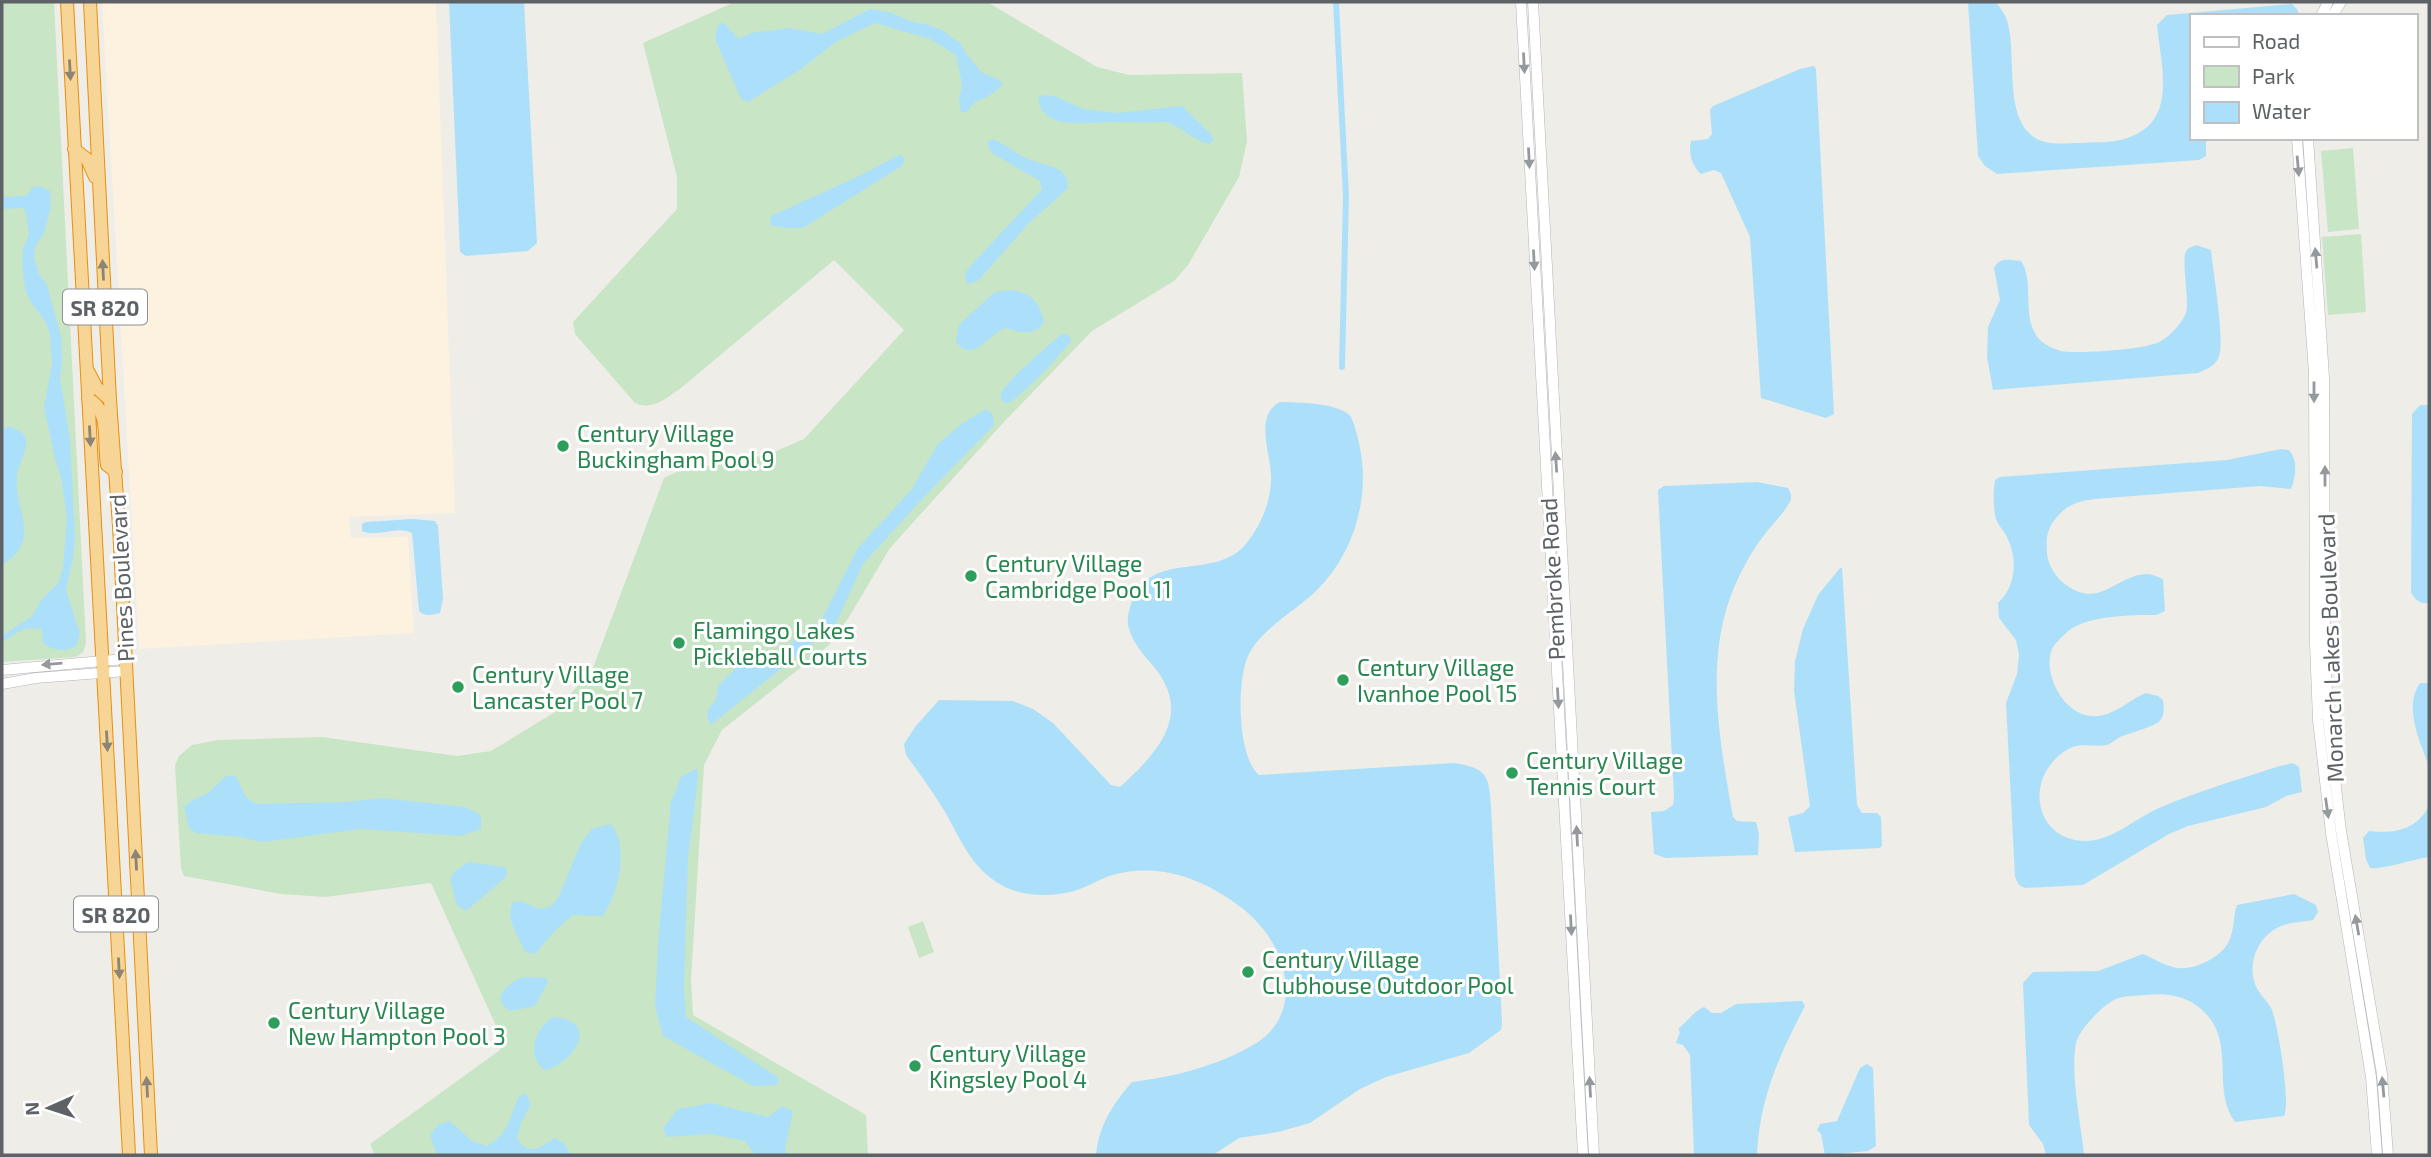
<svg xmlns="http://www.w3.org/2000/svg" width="2431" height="1157" viewBox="0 0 2431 1157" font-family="'Exo 2',sans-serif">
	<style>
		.commercial { fill: #fcf2df }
		.green { fill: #c8e5c5 }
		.water { fill: #ace0fa }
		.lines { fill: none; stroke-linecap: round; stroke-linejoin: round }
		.canal { stroke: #ace0fa; stroke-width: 6 }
		.secondary-casing { stroke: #b3b6ba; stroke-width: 11 }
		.highway-casing { stroke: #e88f0e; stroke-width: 14 }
		.secondary { stroke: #fff; stroke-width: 10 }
		.highway { stroke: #f7d596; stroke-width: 12 }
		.oneway { fill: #96999c }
		.oneway2 { fill: #8c8474 }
		.leisure-dot { fill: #2e9e5b; stroke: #fff; stroke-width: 2.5 }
		.labels { text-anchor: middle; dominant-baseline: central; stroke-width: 6; stroke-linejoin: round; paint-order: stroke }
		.shield { fill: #fff; stroke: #8e9194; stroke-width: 2 }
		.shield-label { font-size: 21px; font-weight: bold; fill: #5e6266 }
		.leisure-label { font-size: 23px; fill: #27864d; stroke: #fff; text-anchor: start }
		.street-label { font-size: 23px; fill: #5e6266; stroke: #fff }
	</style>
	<rect width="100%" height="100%" fill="#efede7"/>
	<path class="commercial" d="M102,2H436L455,513L349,517L351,538L408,537L414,633L139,649Z"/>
	<path class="green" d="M2,2H54L86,643L83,652L76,657L2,662Z
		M735,2H987L1097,67L1129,75L1242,73L1247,141L1239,177L1188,265L1174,281L1092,331L1003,423L890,548L849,617L829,645L722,730L704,765L691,980L693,1015L866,1115L868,1155H375L370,1144L500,1050L503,1041L431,883L325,897L281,894L184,876L181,868L175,765L179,756L192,745L218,740L322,737L457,756L491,751L555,712L593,668L664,478L677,472L767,455L804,439L904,330L834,260L681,388C666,398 653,411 635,403L575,334L573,322L677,209V177L643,43Z
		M2353,148L2359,229L2328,232L2321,151Z
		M2361,234L2366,312L2328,315L2322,237Z
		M923,921L934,952L919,958L908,927Z"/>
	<path class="water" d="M449,2H524L537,243L528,251L466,256L460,252Z
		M1968,2H1996C2000,8 2005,14 2007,20C2017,53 2004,110 2030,134C2043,147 2065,143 2081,143C2095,142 2111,143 2124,139C2179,124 2161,67 2157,25L2167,15L2292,4L2297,9L2299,15L2191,16V138H2206V156L2199,160L1997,174L1985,166L1978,156Z
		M870,9L892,13L907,20L929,25L942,30L962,45L965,52L981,72L1001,81L1003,85L989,96L975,102L967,112H961L959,101L962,84L956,55L930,39L875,23L836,42L801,69L748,102L741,99L716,41C715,32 716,27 723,22L739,39L751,33L790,28L822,34Z
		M1814,66L1816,69L1834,414L1826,418L1761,398L1750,237L1721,173L1714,170L1701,174C1692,166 1688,153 1691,141L1708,139L1712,134L1710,110L1713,106L1800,69Z
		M1043,95L1055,96L1083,109L1118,113L1182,106L1211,134L1214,140L1208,144C1193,140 1182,127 1166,122C1148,123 1130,122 1112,122C1088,122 1042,132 1038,98Z
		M990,140H996C1006,146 1016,153 1026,158C1041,166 1070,164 1068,188L1028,224L978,281L969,284L966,282L965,273L974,262L1042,189L1040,181L992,153L987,143Z
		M899,155H902L905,162L900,167L803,228H784L770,225L771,216L859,176Z
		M40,186L50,191L51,206L45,231L35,248L34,258L39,274L47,285L61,337L62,361L60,377L70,440L75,538L73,558L66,590L80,634L77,645C67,653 53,651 43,643L42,630C24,624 16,634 2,642V636L32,616L42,599L59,582L63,567L67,518L61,477L55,459L44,407L52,364L50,334L45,321L30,301L25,289L22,264L23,248L29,235L26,214L23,208L2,209V197L26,196L33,187Z
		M2196,245L2211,250C2213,271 2225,341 2219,356C2216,366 2207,369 2198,373L1993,390L1987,357L1988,327L2000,300L1994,268C2000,257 2010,260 2021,261C2036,283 2019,322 2042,342C2046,345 2056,350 2061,351C2078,354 2147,350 2161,341C2170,336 2182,323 2186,313C2190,300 2180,257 2187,250C2188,248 2194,246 2196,245Z
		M1011,290C1031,292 1040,303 1044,322C1034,338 1020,332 1005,328C989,334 973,364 956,342L959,325L990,296L996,292Z
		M1064,333L1070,337L1071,341C1052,364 1032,386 1009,403H1004C1001,398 999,398 1002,392C1005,383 1054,339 1064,333Z
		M1280,402C1295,402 1342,403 1351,417C1355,425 1358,439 1360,448C1370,497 1354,553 1318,589C1296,611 1263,627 1249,654C1236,679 1237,757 1259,775L1454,763C1487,768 1489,775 1491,807L1502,1023L1501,1030L1469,1053L1386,1077L1360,1089L1310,1123L1278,1132L1239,1138L1213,1155H1096C1099,1125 1113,1104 1132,1082C1173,1077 1217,1066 1253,1045C1274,1033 1286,1014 1286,989C1285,956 1267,928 1242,908C1203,878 1158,861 1109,876C1096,881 1083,889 1070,892C1050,897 1025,896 1007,888C973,872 962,842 945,812C933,792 919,773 906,755L904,744L915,727L939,700L1013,701L1033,709L1053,723L1111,785L1120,787C1148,761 1186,726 1165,684C1160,672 1151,664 1143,654C1135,643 1126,630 1128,616C1143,540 1215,588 1249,540C1262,522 1270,503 1271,481C1273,458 1252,416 1280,402Z
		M2420,405H2429V603C2420,604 2415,600 2411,592L2412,414Z
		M986,409L993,415L994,425L924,497L863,564L837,621L829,630L711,725L707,716L708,709L716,700L718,686L739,665L754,664L783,649L821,621L858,548L912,489L937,445L960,425Z
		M10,426C16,430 24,431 26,439C28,452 18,464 17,476C14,510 43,541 2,565V429Z
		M2281,449L2289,450C2298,460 2296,476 2291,489L2260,486L2095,499C2079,501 2068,504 2057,517C2047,528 2046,538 2047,552C2047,562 2054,574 2061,581C2099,613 2114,575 2147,574C2152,574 2158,577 2163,579L2165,611L2156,615C2131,615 2087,615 2067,632C2063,636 2054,644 2052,649C2042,674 2064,714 2091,716C2113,718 2128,700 2146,693L2158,696L2163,700C2164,707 2165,715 2160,721C2153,727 2130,733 2120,737C2116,739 2111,744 2107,745C2090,748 2078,740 2061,754C2024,783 2036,841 2087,841C2113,840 2136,818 2159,808C2199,791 2239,779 2280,766L2293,763L2299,767L2302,792L2286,796L2266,807L2188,826L2169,834L2083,885L2025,888L2019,885L2015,877L2006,703L2017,674L2019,654L2016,640L1999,618L1998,603C2016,586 2018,559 2007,537C2004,531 1998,525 1996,519C1993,507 1993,492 1995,480L2000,477L2227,460Z
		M1757,482L1788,488L1791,494V500C1784,514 1771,525 1762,538C1751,552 1740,573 1733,590C1704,662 1720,743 1733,817L1737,821L1756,822L1759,834L1758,855L1666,858L1654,854L1651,812L1664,811L1673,805L1674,797L1658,490L1664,486Z
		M413,519L435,521L438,526L443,599L440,613C432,615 425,617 419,611L412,533C397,525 378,538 362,531V524L366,522Z
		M1840,568H1842L1857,805L1862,813H1877L1881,817L1882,845L1880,848L1795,852L1788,817L1803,813L1810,806L1794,691L1795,661L1803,629L1818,595Z
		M2420,683H2429V766C2420,742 2403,707 2420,683Z
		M697,768L698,779L688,858L684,988L686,1017L779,1078L777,1085L753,1086L663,1036L655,1007L658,943L671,802L681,777Z
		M226,776H236L246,797L256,804L348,802L381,798L465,807L481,815V829L460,836L361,829L262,842L240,837L196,833L189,828L184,807L191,801L208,793Z
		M2429,806V857C2414,859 2382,870 2370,868L2366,859L2363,838L2369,831C2395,834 2416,830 2429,806Z
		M611,824C630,848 618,893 603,916L573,915L557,929L535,954L525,952C519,936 504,919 513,902L520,901L539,909L550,907L558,898L581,843L593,828Z
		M468,862L504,867L507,870L506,877L466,911L457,905L450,879L455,871Z
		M2294,894L2316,905L2318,912L2313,920C2303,922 2290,922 2281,926C2259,935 2247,962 2255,984C2259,995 2269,1002 2272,1010C2278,1026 2291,1103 2284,1116L2235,1122C2212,1091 2234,1046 2208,1016C2192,997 2170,992 2146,995C2137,996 2123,995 2114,1000C2102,1006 2079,1030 2076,1043C2070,1074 2081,1123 2084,1155H2046L2043,1144L2029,1125L2023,983L2033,972L2098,971L2143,954C2153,958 2167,967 2178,968C2195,970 2222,957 2229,941C2235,928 2233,915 2237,905Z
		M524,977L546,978L548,982L535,1006L511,1011L503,1006L500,997C504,987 514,980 524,977Z
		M1802,1001L1805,1006C1779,1056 1760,1097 1757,1154L1694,1155L1690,1055L1683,1045L1676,1043L1680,1032L1678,1029C1686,1023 1695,1010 1704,1007L1712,1013H1721L1736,1004Z
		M553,1017C601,1020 575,1063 545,1070C525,1057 535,1028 553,1017Z
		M1867,1064L1873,1068L1876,1146L1868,1151L1825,1155L1821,1134L1817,1130L1820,1124L1837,1121L1860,1068Z
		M526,1094L531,1104L521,1123L517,1138C527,1156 541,1149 554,1138L563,1142L571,1155H437L430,1135L439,1124L450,1121L472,1141L487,1146C512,1131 508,1117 520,1095Z
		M711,1103L768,1117L782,1106L793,1111L785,1150L788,1155H755L745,1141L711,1134L667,1137L663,1129L678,1109Z"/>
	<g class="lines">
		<path class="canal" d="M1336,2L1346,196L1342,367"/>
		<defs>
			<path id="secondary" d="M1521,2L1583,1155
				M1533,2L1594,1155
				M2321,16L2328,2
				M2332,16L2341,2
				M2297,138L2314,373L2315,643L2318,720L2331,833L2371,1077L2377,1155
				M2308,138L2324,377L2325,643L2328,718L2341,831L2382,1074L2388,1155
				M2,670L125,659
				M2,684L36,678L126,671"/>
			<path id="highway" d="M67,2L129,1155
				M90,2L110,400L119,526L151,1155
				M74,149L87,159L95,177
				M88,371L97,388L110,400
				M88,399C111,409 103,444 107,465L116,472"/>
		</defs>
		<use href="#secondary" class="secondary-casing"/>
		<use href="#highway" class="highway-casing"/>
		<use href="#secondary" class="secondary"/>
		<use href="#highway" class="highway"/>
	</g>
	<defs><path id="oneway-solid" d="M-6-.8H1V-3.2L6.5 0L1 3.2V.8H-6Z" transform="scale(1.75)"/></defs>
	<g class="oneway">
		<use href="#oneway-solid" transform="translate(1524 63) rotate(87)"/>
		<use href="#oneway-solid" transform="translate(1529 158) rotate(87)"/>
		<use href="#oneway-solid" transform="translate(2298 166) rotate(85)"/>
		<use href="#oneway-solid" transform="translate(2316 258) rotate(-95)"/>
		<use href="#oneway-solid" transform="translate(1534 260) rotate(87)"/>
		<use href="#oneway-solid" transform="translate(2314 392) rotate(90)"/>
		<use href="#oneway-solid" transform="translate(1556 462) rotate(-94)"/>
		<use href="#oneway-solid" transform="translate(2325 476) rotate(-90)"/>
		<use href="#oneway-solid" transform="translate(52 664) rotate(175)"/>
		<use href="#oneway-solid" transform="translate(1558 698) rotate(87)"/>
		<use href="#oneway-solid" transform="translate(2327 808) rotate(82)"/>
		<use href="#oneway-solid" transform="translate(1577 836) rotate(-93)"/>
		<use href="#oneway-solid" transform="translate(1571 925) rotate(87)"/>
		<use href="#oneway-solid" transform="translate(2357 925) rotate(-100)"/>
		<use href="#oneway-solid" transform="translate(1590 1087) rotate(-93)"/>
		<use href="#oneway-solid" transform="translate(2383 1087) rotate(-95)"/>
	</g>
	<g class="oneway2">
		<use href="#oneway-solid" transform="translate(70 70) rotate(87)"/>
		<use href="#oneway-solid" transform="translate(103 270) rotate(-93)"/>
		<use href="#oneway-solid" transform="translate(90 436) rotate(87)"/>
		<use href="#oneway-solid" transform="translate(107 741) rotate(87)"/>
		<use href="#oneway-solid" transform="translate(136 860) rotate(-93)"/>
		<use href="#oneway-solid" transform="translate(119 968) rotate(87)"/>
		<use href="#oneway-solid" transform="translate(147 1087) rotate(-93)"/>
	</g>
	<g class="leisure-dot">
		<circle cx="563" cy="446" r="7"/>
		<circle cx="971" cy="576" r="7"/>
		<circle cx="679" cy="643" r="7"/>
		<circle cx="1343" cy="680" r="7"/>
		<circle cx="458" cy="687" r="7"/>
		<circle cx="1512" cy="773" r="7"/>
		<circle cx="1248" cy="972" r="7"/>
		<circle cx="274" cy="1023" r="7"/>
		<circle cx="915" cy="1066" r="7"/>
	</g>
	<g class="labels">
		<g class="shield">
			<rect x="63" y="289.5" width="84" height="35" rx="5"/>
			<rect x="74" y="896.5" width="84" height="35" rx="5"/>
		</g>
		<g class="shield-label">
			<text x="105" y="307">SR 820</text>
			<text x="116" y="914">SR 820</text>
		</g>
		<g class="leisure-label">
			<text x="577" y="433">Century Village<tspan x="577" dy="26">Buckingham Pool 9</tspan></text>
			<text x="985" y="563">Century Village<tspan x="985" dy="26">Cambridge Pool 11</tspan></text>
			<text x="693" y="630">Flamingo Lakes<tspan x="693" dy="26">Pickleball Courts</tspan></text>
			<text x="1357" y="667">Century Village<tspan x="1357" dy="26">Ivanhoe Pool 15</tspan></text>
			<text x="472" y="674">Century Village<tspan x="472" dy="26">Lancaster Pool 7</tspan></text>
			<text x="1526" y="760">Century Village<tspan x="1526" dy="26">Tennis Court</tspan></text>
			<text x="1262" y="959">Century Village<tspan x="1262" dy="26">Clubhouse Outdoor Pool</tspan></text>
			<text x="288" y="1010">Century Village<tspan x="288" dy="26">New Hampton Pool 3</tspan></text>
			<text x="929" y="1053">Century Village<tspan x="929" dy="26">Kingsley Pool 4</tspan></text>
		</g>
		<g class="street-label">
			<text transform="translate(121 578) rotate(-93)">Pines Boulevard</text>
			<text transform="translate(1552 579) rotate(-93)">Pembroke Road</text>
			<text transform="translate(2330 648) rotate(-92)">Monarch Lakes Boulevard</text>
		</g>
	</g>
	<rect width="2431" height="1157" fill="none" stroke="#5e6266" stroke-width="7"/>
	<rect x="2190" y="14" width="228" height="126" fill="#ffffff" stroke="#bfc0c2" stroke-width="2"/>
	<rect x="2204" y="37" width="35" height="10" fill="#ffffff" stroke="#bfc0c2" stroke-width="2"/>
	<text x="2252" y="49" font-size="21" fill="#5e6266">Road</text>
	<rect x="2204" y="66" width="35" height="21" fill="#c8e5c5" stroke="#bfc0c2" stroke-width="2"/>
	<text x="2252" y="84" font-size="21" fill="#5e6266">Park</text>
	<rect x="2204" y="102" width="35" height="21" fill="#ace0fa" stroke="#bfc0c2" stroke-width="2"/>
	<text x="2252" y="119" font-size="21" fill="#5e6266">Water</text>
	<g transform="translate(49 1108) rotate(267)" stroke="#ffffff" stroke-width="5" paint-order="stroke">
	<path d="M0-5L12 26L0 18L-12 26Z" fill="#5e6266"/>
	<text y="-10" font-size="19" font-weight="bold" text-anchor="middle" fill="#5e6266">N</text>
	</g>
</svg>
